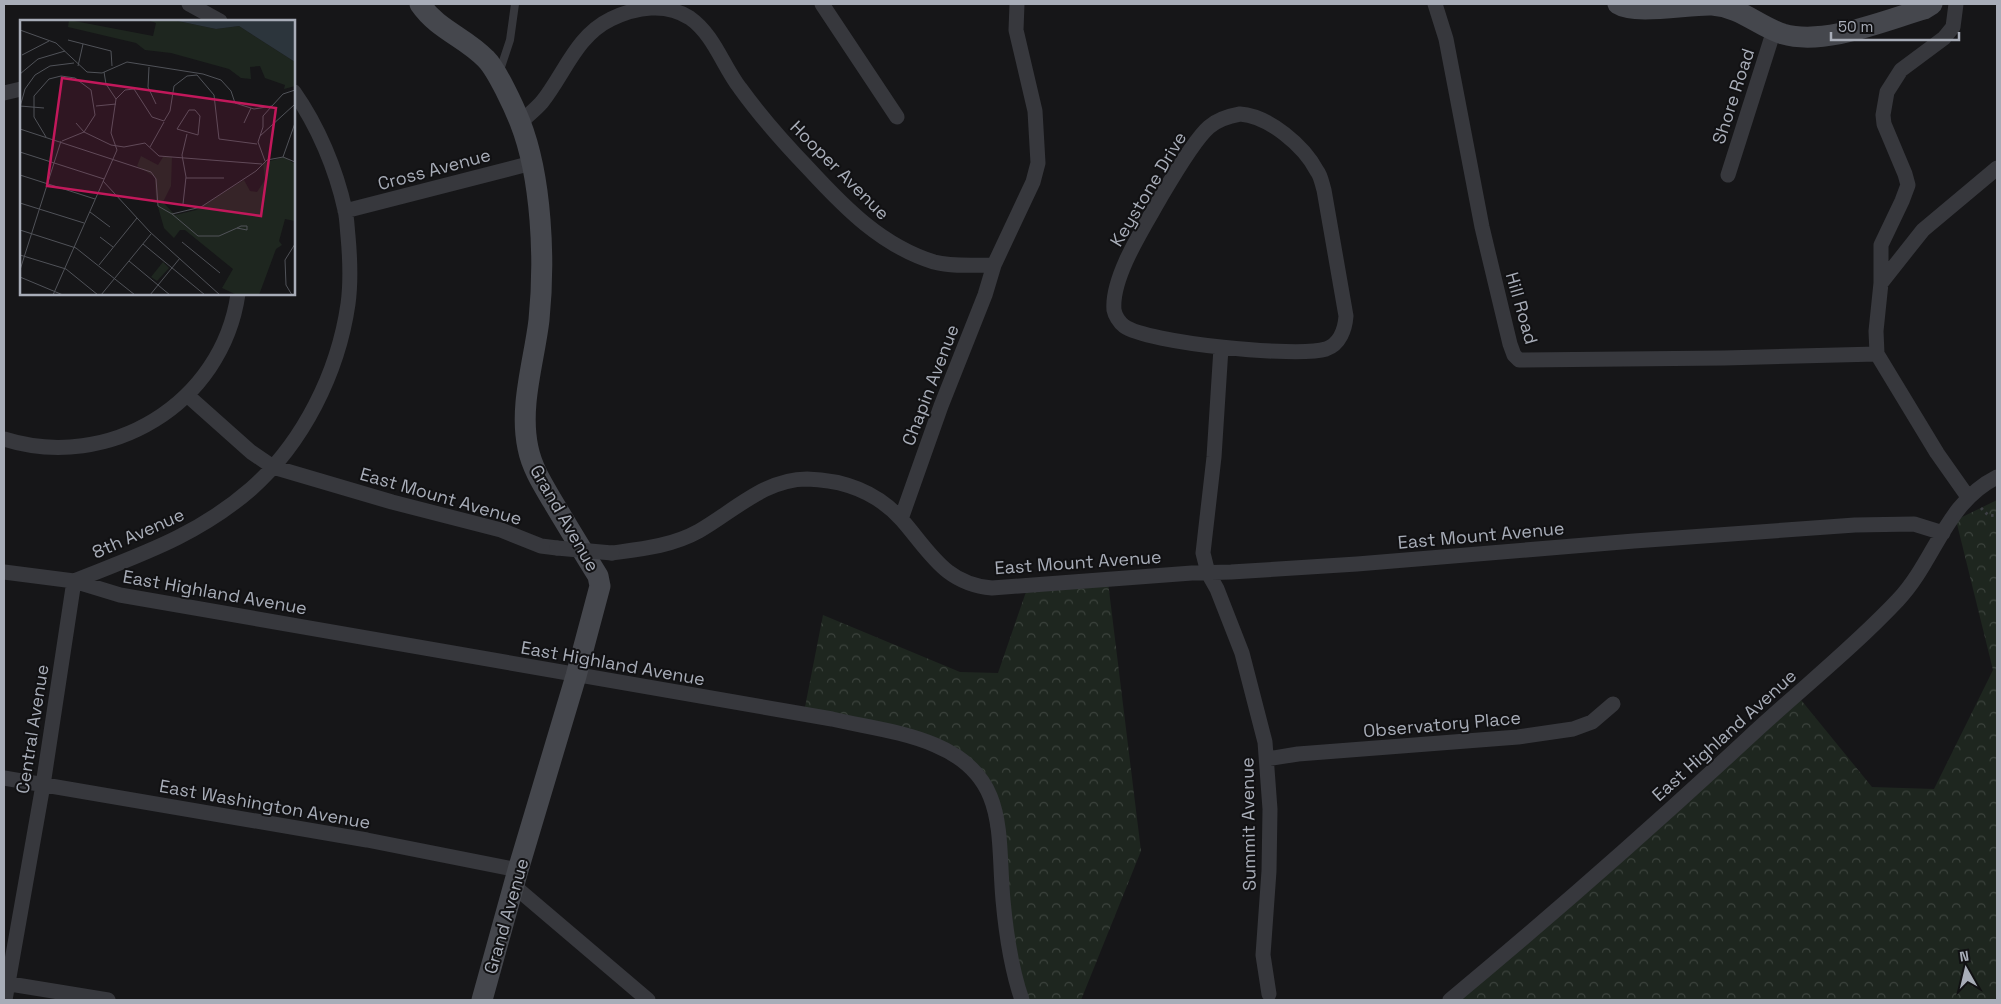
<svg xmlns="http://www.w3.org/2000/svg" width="2001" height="1004" viewBox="0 0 2001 1004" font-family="'Space Grotesk',sans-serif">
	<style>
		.forest { fill: url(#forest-crowns) }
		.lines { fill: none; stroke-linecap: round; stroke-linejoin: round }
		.path { stroke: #3d3f44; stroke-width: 3; stroke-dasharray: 2.5 4; stroke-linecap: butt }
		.lane { stroke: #37383d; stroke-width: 8 }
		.street { stroke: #37383d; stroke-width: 15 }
		.secondary { stroke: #45474d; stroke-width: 21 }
		.street-bridge { stroke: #37383d; stroke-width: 15 }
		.labels { text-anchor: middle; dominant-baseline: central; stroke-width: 4; stroke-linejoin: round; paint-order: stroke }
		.street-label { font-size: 18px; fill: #a8adb8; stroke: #111113 }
		.inset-road { fill: none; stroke: #505258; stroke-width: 1 }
		.view { fill: #c2185b; fill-opacity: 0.15; stroke: #c2185b; stroke-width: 2.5 }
		.inset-edge { fill: none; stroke: #a8adb8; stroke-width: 2.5 }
	</style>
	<defs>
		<pattern id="forest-crowns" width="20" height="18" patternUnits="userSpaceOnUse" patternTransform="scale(1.25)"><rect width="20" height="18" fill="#1e261f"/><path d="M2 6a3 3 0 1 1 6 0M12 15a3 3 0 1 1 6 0" fill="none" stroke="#3c433d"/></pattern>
	</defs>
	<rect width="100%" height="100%" fill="#161618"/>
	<path class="forest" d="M1997,500V1000H1442L1797,695L1872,787L1934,789L1993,670L1956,520Z
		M1108,582L1141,851L1081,1000H1023L983,785L926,737L804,712L823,615L960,672L998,673L1027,589Z"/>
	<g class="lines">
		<path class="path" d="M1981,508L1988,515L1997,516"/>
		<path class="lane" d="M499,73L510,40L515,4"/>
		<path class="street" d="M189,4L220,21
			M822,4L897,117
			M1435,4L1446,39L1482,227L1510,344L1514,355L1519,360L1724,358L1877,354
			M1956,4L1953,27L1944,38L1901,70L1887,92L1883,115L1884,124L1905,174L1908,185L1902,201L1881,245V283L1876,331L1877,354L1937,453L1968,497
			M4,93L21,89
			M1240,114C1269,116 1304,146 1317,171C1321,176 1322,184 1324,190L1346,316C1345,329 1340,344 1326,349C1298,358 1147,343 1124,326C1119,322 1115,315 1114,310C1111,276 1146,224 1162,195C1172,178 1195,139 1209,127C1218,119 1229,116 1240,114Z
			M520,123C527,116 536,109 542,102C565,73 576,36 611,19C636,7 666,2 690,18C714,35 723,66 740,88C761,117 784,143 809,169C845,208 882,246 934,262C953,267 975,265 994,265L1033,182L1038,163L1035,111L1016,30L1017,4
			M1728,175L1774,30
			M345,211L532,163
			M1881,283L1923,230L1997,168
			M1221,348L1214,457L1203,553L1208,573L1217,589L1242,653L1265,742L1270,809L1269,871L1263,955L1269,994
			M187,395L251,452L273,467L392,502L501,530L541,546L557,548
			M4,439C109,472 222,404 238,294
			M901,519L941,406L985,295L994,265
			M612,553C642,549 672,546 699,531C734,511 765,479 807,479C844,480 877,492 902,520C930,552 945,584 992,588L1192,573L1231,572L1357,564L1634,541L1855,525L1914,524L1943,533
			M4,572L74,581L120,595L832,719C866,727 902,731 935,745C1009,776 997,834 1003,900C1006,933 1011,968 1022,1000
			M74,581C139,555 197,536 251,489C303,443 338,373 348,304C351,282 350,258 348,236C347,227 347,218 345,210C336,169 318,126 294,92
			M1267,759L1298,754L1518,737L1573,729L1592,722L1613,704
			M4,778L367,840L518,870
			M514,886L648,1000
			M4,983L108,1000
			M5,1000L43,785L74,581
			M1450,1000C1551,916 1650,829 1746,740C1796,693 1851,650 1898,600C1935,561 1945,503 1997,477"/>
		<path class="secondary" d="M420,4C438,30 465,37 486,59C497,70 514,107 520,122C542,178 545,261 539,320C534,362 519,406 528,448C532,468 543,485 553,502C568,527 583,552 598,576L600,586L576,676L518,870L482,1000
			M1618,4C1635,15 1689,4 1712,5C1741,7 1758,26 1783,34C1824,46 1883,21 1924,9L1932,4"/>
		<path class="street-bridge" d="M557,548L612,553"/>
	</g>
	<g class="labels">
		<g class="street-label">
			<text transform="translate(1733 96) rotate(-72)">Shore Road</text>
			<text transform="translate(434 169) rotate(-15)">Cross Avenue</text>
			<text transform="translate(840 170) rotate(45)">Hooper Avenue</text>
			<text transform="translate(1148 189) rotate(-59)">Keystone Drive</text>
			<text transform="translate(1522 308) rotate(74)">Hill Road</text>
			<text transform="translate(930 385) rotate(-69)">Chapin Avenue</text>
			<text transform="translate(441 496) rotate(16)">East Mount Avenue</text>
			<text transform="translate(565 518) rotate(60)">Grand Avenue</text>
			<text transform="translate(138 533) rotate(-24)">8th Avenue</text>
			<text transform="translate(1481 535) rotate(-5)">East Mount Avenue</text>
			<text transform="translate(1078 562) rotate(-4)">East Mount Avenue</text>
			<text transform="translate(215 592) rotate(10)">East Highland Avenue</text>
			<text transform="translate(613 663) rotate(10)">East Highland Avenue</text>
			<text transform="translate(1442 724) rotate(-5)">Observatory Place</text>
			<text transform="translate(32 729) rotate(-81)">Central Avenue</text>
			<text transform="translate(1724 735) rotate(-42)">East Highland Avenue</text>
			<text transform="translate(265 804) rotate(10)">East Washington Avenue</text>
			<text transform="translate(1248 824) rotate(-91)">Summit Avenue</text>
			<text transform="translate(506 916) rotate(-74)">Grand Avenue</text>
		</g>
	</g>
	<g transform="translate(20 20)">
		<rect width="275" height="275" fill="#161618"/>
		<path d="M49,0L133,16L136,3L128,0H153L196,9L219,6L275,42V66L264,69L265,65L245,58L240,46L230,47L231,59L221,58L209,49L151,33L125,30L116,23L48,7ZM121,136L138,145L143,137H152L151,166L143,182L155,195L176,190L224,160L230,171L237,172L245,160L243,143L264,137L275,144V201L265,199L259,221L262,225L256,229L239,275H217L202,268L213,249L165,210H160L154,218L144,208L136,180L135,157L117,146Z" fill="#1e261f"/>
		<path d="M143,242L149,248L137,261L131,257Z" fill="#1e261f"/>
		<path d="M153,0H275V42L219,6L196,9Z" fill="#2c353c"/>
		<path class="inset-road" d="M0,10L36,23L67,52L82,53L107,42L183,54L201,60L211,71L215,83L234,89L252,86L263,74L275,70M48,20L91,31L92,46M2,35L29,21M58,46L63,24M129,47L128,67L136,84M0,54L18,39L45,31M96,79L105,70L114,69L132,97L144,101L150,91L154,66L167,56L177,55L194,75L199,119L237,124M0,86L24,88M76,86L96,84M0,87L5,69L15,55L30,46L54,43M169,90H175L180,96L178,115L157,109ZM56,103L64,112L91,125L104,127L125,123L139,136L242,144M224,103L231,88M0,109L131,152L136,159L138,186L152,194L181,187L236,151L247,140L263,137L275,142M240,116L274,85M26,117L14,97V76L29,59L41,56L55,58L71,70L75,95L64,112L42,121M130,127L144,102M0,132L84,159M263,137L275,103M245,141L238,122L243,107V96L252,86M0,155L75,179M166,158H204M83,161L130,212L200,275M0,183L64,203M163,184L166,157L162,135L167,114M70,192L90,207M152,194L178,216H199L217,208M221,206H227V210L217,208ZM0,210L56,228L115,275M80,217L93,227M162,222L200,253M123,224L185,275M0,235L46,249L78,275M109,241L150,275M79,245L117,198M0,250L41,121M0,257L43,275M33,275L97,130L91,113L96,79L86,64L84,52M81,275L131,214M130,275L160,238M272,275L266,265L265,240L275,224"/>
		<path class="view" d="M42,58L256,88L241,196L27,166Z"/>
		<rect width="275" height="275" class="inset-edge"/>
	</g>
	<rect width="2001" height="1004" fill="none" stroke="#a8adb8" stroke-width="10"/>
	<g transform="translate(1966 969) rotate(352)" stroke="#111113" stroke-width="4" paint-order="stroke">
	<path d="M0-4L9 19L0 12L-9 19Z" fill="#a8adb8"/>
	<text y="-8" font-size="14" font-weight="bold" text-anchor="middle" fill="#a8adb8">N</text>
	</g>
	<path d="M1831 32v8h128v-8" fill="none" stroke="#a8adb8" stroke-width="2.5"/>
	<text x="1838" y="32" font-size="15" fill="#a8adb8" stroke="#111113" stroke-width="4" paint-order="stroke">50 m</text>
</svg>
